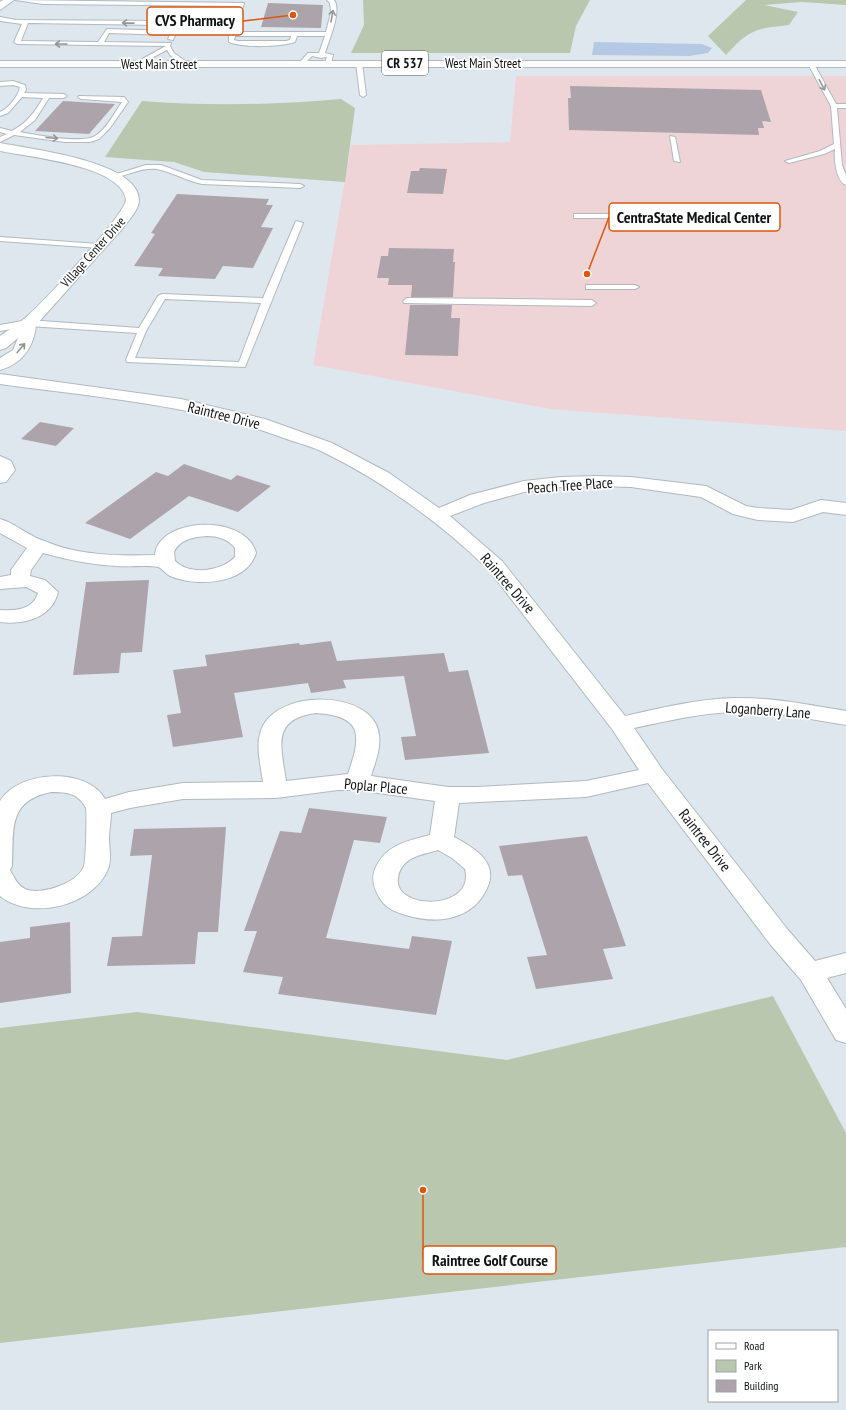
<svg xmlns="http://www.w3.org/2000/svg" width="846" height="1410" viewBox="0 0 846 1410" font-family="'PT Sans Narrow',sans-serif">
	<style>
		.medical { fill: #efd4d7 }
		.green { fill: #b9c7ae }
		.water { fill: #b5c9e5 }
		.building { fill: #aca4aa }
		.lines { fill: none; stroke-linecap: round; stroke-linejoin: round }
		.service-casing { stroke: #b1b9bf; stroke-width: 2 }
		.minor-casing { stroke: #b1b9bf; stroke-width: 2 }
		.primary-casing { stroke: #b1b9bf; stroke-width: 2 }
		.service { fill: #fff; fill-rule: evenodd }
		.minor { fill: #fff; fill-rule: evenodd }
		.primary { fill: #fff; fill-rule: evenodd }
		.oneway { stroke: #939596 }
		.labels { text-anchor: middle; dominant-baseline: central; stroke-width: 3.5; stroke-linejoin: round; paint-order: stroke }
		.far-street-label { font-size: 13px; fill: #101315; stroke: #fff }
		.shield { fill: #fff; stroke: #585a5b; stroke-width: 1 }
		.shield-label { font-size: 14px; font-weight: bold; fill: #101315 }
		.street-label { font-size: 15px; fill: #101315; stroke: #fff }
		.leader { fill: none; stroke: #dd560c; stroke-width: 1.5 }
		.callout-dot { fill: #dd560c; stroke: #fff; stroke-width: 1.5 }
		.callout { fill: #fff; stroke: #dd560c; stroke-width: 1.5 }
		.callout-label { font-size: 16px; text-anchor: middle; font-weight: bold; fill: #101315 }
	</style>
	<rect width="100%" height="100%" fill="#dfe7ee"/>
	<path class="medical" d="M516,76H846V431L550,409L313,365L351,145L510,142Z"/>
	<path class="green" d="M363,0H590L576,26L570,53H351L364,25Z
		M746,0H846V5L802,2L764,5L798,12L789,25C754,29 750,29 726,55L708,36Z
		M341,99L355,108L345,182L204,172L174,162L105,157L142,101C208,106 274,105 341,99Z
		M773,996L846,1133V1247L0,1343V1028L137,1012L507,1060Z"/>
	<path class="water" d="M594,42L702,44L712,48L708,53L689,56L592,55Z"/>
	<path class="building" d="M268,3L323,5L321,28L261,27Z
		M570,86L761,90L771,122L762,121L764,128H758L759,135L569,130L568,98H571Z
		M63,101L115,104L89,134L35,131Z
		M420,168L447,169L443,194L407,193L411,171H419Z
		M177,194L269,199L266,205H273L261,227L273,228L253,268L223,266L215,279L158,276L163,268L134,266L155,234L151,233Z
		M389,248L454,249L453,262H455L453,297H411L412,285H388L389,278H377L381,256H388Z
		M410,305H452L451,318H460L458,356L405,355Z
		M40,422L74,428L56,446L21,439Z
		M184,464L231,480L237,475L271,486L238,512L189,496L130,539L85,523L156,472L168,476Z
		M149,580L142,652L121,653L119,673L73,675L86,582Z
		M331,641L337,661L444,653L449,672L468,670L489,753L405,760L401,737L416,736L404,676L343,680L346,688L311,693L308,683L234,693L243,737L173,747L167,715L181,713L173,670L207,666L205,655L299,643L300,645Z
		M309,808L387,817L380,843L354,840L326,938L409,949L412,936L452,941L436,1015L278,994L283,977L243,972L257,931H244L280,831L301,833Z
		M226,827L218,932H198L195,964L107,966L112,937L142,936L152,855L130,856L134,829Z
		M587,836L626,946L603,949L613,979L536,989L527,957L547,955L522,875L508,876L499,846Z
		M70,922L71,993L0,1003V942L30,938V927Z"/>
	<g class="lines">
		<defs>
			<path id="service" d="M15,0L244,3L236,32H326L331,12L330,3L327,0H334C342,10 329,41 325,53L333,55L331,63L328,65L325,63L327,57L321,58L312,56L304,64L299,63L308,53H319L325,36H297L295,42C279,47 245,48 229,42V34L239,6L43,4ZM235,36H291L290,40L286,41H238L234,40Z
				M0,17L16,20L161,21L174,24L178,28L173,40L168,39L170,35L109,33L104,42L171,43L170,46L174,53L188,63L183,64L170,55L167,50L138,65L133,64L166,46L17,44L14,42L22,24L0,21ZM28,23L161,25L172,28L171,31L107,29L98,42L21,41Z
				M359,61L362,63L366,95L363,97L360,95L356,63Z
				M811,62L814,64L836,104H846V108H837L842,165L846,175V185C836,181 834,159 835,149L824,154L789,163L785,161L820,151L834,144L831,106L808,64Z
				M13,81L25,85L26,90L24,93L64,94L67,96L64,98H49L35,120L20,132C36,135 81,144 95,136C106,130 115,112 122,102L81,99L78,97L79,96L124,97L128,102L110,128L99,139L90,142H65L14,135L0,142V137L7,134L0,132V128L12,131C27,123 35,112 43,98L22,97L8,113L0,116V112C8,109 19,95 20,87L13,85L0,86V82Z
				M670,136L675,137L680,162L674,161Z
				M146,165H161L202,180L300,184L304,186L300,188L202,184C187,181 172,172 157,169C143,167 127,175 114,178L110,176Z
				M574,214H620L624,216L620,218H574Z
				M296,221L303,223L245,367L127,362L126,360L137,333L28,326L0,331V325L28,320L139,328L158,296L162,294L263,298ZM165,299L261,303L239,362L135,358L146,331Z
				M0,237L99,244L103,246L99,248L0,241Z
				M586,285H635L639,287L635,289H586Z
				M407,298L592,300L596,303L592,306L404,303L403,301Z"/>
			<path id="minor" d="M3,0H14L0,10V2Z
				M0,143C29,149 139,161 139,200C139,210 128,221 122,229L36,325C34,347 22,364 0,370V358L13,350L18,338L6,348L0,350V336C8,330 17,325 25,318C41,305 124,216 126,200C122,165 28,157 0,151Z
				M0,374L181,399L265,419L332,443L389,473L439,508L470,495L524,481L561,477L595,476L631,477L706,486L746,506L758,508L791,510L821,500L846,503V515L823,512L793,522L758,520L733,514L701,497L631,487L595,486L561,487L524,492L484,503L450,516L502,561L625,716C661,708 697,699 734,698C771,697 809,705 846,711V725C809,719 771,711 734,712C700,713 667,721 634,728L662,769L788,930L815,961L846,953V973L827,978L846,1009V1043L836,1040L801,980L770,944L648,783L586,797L459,803L454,837C478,850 502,865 484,894C468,921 434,924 406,915C395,912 385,908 379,897C374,888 371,879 375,869C385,845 407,841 430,835L435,801L357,790H338L276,798L183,799L130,808L111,813C111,822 109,830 109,838C109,848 112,859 108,869C93,906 31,921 0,896V801C19,770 87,767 105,799L129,792L183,783L263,782C261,767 256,748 260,734C271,687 375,689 379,735C381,748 375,763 371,776L448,787H476L586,781L639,770L612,729L488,569C439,522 383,481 321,451C308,445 294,442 281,437C191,404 94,397 0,384ZM316,713C364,716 361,736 348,774L286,781C281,746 271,719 316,713ZM51,792C67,792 78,793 86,808C87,814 86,862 84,866C78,883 41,896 25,889C17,885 14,877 10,870L12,866C14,830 7,801 51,792ZM438,850L452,858L465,869C476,911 393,911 398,878C401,857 421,855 438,850Z
				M0,456L11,461L15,470L6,482L0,483Z
				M0,519C12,522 22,531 33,536C37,539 43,540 47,542C79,556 121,556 155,555C158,517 246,513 256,553C246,585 196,587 170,576C166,574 162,568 158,567C150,565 128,567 118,566C93,565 68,560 43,553L31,570L30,576L45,580L58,592C52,618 24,625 0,622V610C15,611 33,610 38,593L26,587L0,589V577L11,575V570L27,548L0,533ZM207,536C218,536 228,539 235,548V557C222,571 190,576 175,561L174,552C180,539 194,537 207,536Z"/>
			<path id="primary" d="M0,61H846V67H0Z"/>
		</defs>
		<use href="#service" class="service-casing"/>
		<use href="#minor" class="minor-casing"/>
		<use href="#primary" class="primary-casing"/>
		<use href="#service" class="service"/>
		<use href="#minor" class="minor"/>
		<use href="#primary" class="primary"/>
	</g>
	<defs><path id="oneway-shaft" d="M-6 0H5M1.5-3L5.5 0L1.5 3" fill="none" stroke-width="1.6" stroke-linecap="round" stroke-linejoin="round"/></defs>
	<g class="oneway">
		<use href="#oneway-shaft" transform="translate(332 16) rotate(-80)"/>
		<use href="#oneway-shaft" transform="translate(128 23) rotate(-179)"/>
		<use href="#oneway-shaft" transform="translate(61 44) rotate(180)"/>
		<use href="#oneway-shaft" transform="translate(822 85) rotate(62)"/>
		<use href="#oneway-shaft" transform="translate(52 138) rotate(5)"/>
		<use href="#oneway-shaft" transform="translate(21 348) rotate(-49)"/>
	</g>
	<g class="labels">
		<g class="far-street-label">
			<text x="483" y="63">West Main Street</text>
			<text x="159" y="64">West Main Street</text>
			<text transform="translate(93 252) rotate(-48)">Village Center Drive</text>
		</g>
		<rect class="shield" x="382" y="51" width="46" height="24" rx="3"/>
		<g class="shield-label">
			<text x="405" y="63">CR 537</text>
		</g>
		<g class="street-label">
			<text transform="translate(224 415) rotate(14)">Raintree Drive</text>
			<text transform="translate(570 485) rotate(-4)">Peach Tree Place</text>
			<text transform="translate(508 583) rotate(49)">Raintree Drive</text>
			<text transform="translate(768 710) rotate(4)">Loganberry Lane</text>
			<text transform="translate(376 786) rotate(5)">Poplar Place</text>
			<text transform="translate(705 840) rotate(52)">Raintree Drive</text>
		</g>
	</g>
	<path class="leader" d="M293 15L243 21M587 274L609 217M423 1190L423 1260"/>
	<g class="callout-dot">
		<circle cx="293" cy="15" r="4"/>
		<circle cx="587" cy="274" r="4"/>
		<circle cx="423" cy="1190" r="4"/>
	</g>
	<g class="callout">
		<rect x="147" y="7" width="96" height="28" rx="4"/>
		<rect x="609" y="203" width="171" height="28" rx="4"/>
		<rect x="423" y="1246" width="133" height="28" rx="4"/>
	</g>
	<g class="callout-label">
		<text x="195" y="26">CVS Pharmacy</text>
		<text x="694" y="223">CentraState Medical Center</text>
		<text x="490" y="1266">Raintree Golf Course</text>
	</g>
	<rect x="708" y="1330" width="130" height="72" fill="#ffffff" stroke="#9fa1a1"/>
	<rect x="716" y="1343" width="20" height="6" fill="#ffffff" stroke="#9fa1a1"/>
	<text x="744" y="1350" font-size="12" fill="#101315">Road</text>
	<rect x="716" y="1360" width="20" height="12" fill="#b9c7ae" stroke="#9fa1a1"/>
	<text x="744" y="1370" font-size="12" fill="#101315">Park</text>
	<rect x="716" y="1380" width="20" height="12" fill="#aca4aa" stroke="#9fa1a1"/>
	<text x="744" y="1390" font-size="12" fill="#101315">Building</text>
</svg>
